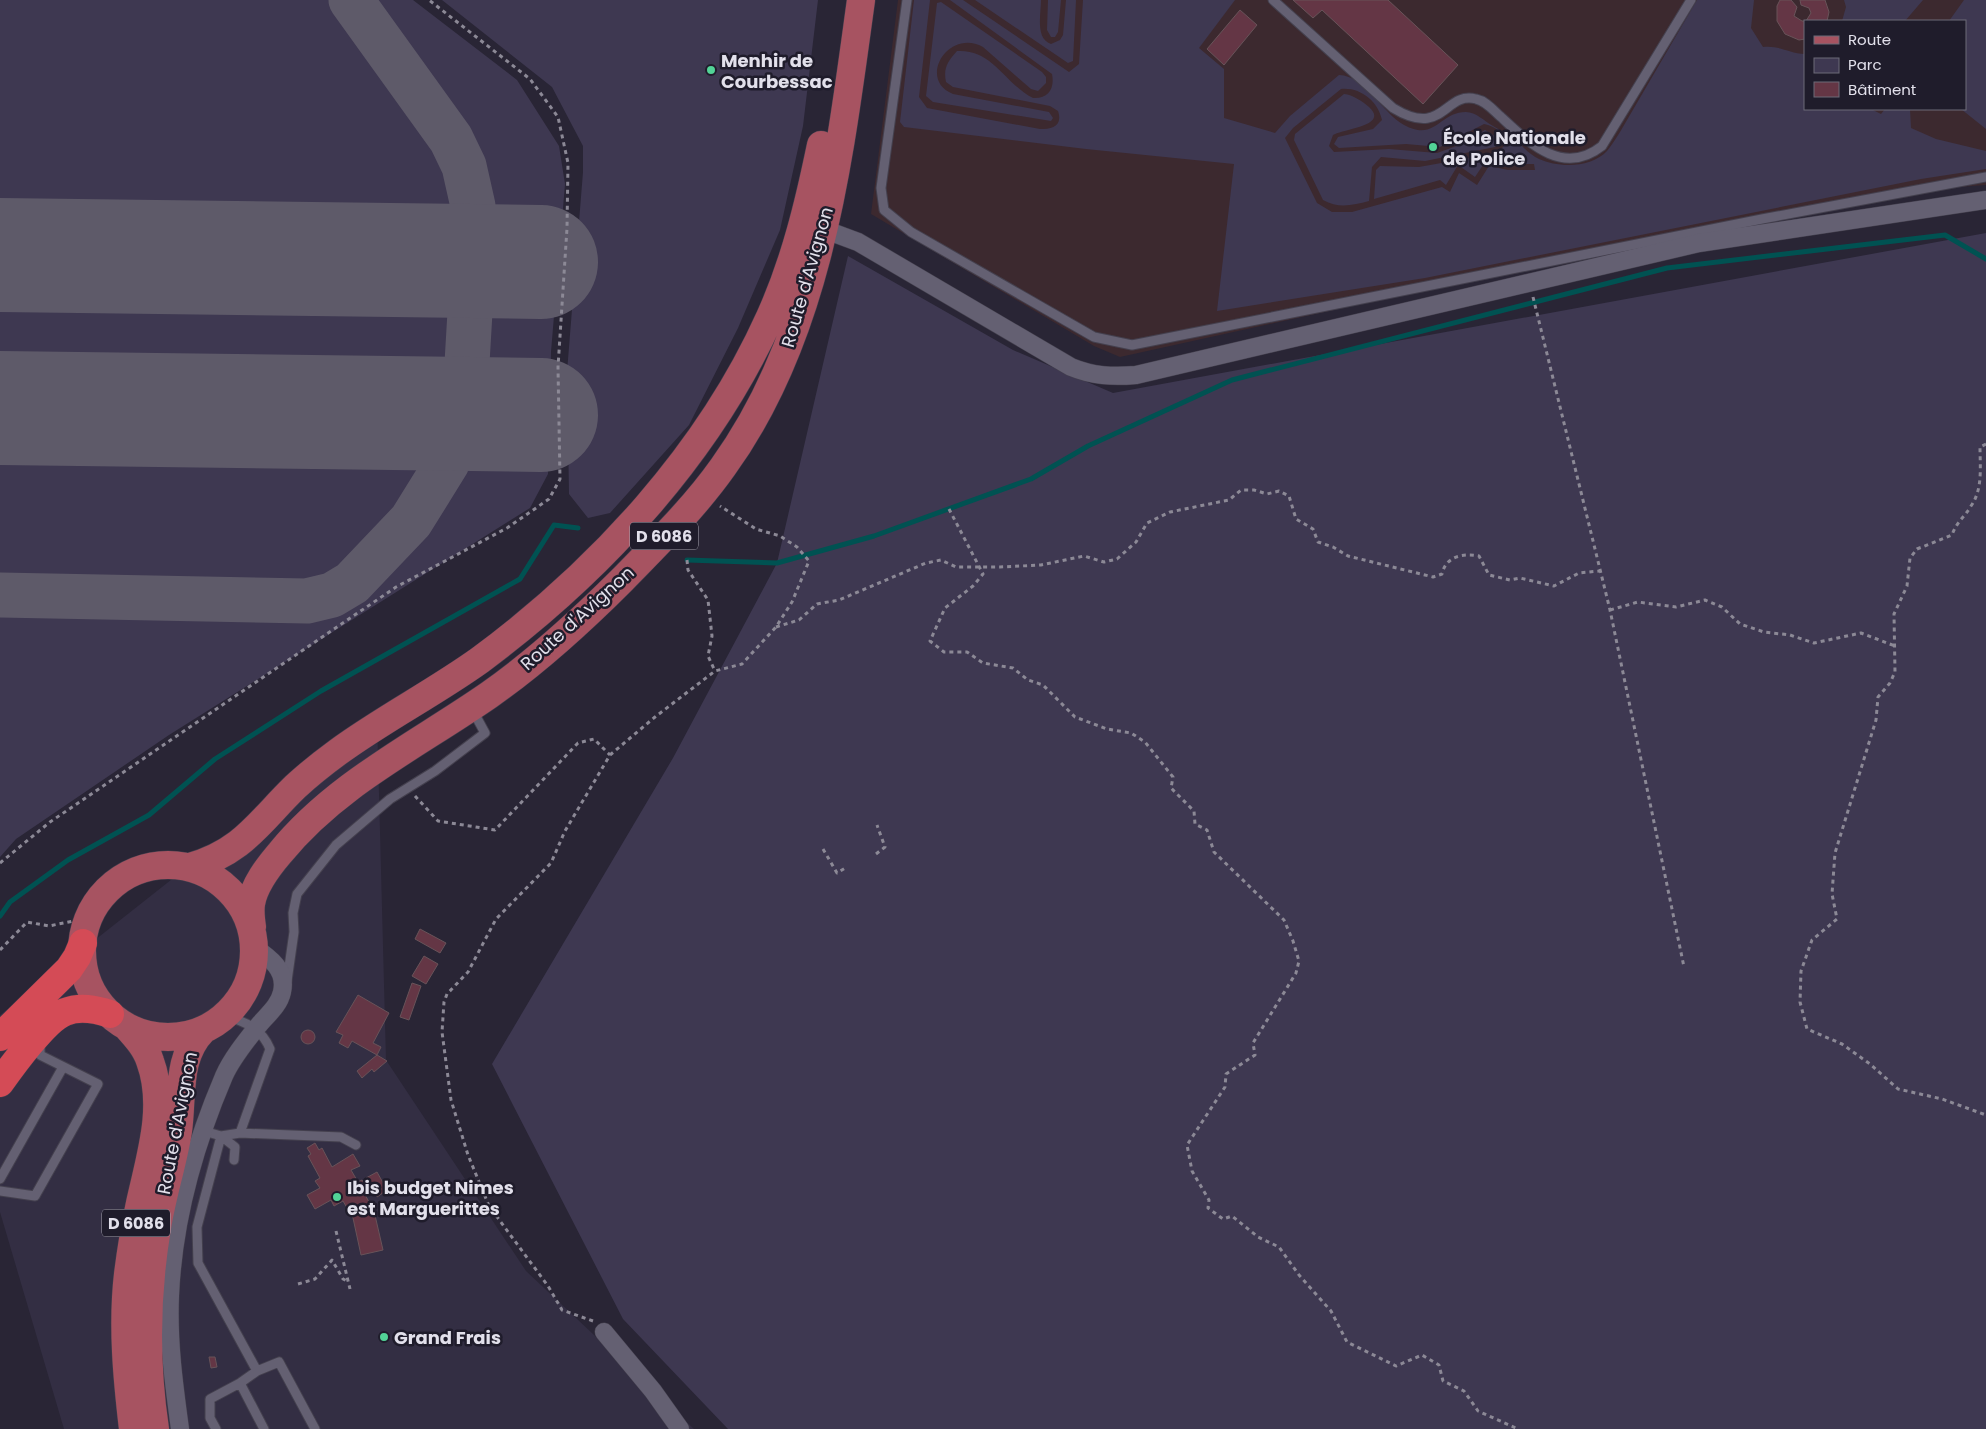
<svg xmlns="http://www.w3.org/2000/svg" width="1986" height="1429" viewBox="0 0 1986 1429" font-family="Poppins,sans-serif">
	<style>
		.built { fill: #332e43 }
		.education { fill: #3c292f; fill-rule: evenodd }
		.green { fill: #3e3851; fill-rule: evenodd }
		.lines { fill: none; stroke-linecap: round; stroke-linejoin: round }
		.stream { stroke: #005252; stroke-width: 5 }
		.taxiway { stroke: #5e5a69; stroke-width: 45 }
		.runway { stroke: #5e5a69; stroke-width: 114 }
		.building { fill: #643645; stroke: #685359 }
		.service-casing { stroke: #44404e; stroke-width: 11 }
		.minor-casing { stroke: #44404e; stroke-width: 19 }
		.primary-casing { stroke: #44404e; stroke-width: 29 }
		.motorway-casing { stroke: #44404e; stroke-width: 29 }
		.path { stroke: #8c8996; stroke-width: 3; stroke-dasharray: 4 4; stroke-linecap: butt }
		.service { stroke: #646072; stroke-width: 9 }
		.minor { stroke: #646072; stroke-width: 18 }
		.primary { stroke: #a75361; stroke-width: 28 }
		.motorway { stroke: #d44b56; stroke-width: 28 }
		.poi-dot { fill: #52d397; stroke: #1f1c2b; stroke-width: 2 }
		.labels { text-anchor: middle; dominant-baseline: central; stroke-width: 5; stroke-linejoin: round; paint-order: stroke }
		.shield { fill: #1f1c2b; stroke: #a8a5b1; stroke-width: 1 }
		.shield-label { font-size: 16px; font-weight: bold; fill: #e2e0eb }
		.poi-label { font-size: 18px; font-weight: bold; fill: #e2e0eb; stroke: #1f1c2b; text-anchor: start }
		.street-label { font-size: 18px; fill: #e2e0eb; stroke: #1f1c2b }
	</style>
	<rect width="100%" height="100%" fill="#292535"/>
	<path class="built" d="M377,717L386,1060L526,1271L694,1429H64L0,1212V1015Z"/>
	<path class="education" d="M898,0H1986V185L1944,188L1492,275L1120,357L1094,346L871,214ZM1805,21H1965V109H1805Z"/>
	<path class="green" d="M0,0H413L517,80L559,146L565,184L551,352L548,474L530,508L169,735L16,839L0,857Z
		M442,0H818L803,126L780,230L738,328L689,425L610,513L588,518L569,494L567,372L583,172V146L552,87Z
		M914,0H930L919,97L927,108L1040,129C1052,129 1063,126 1058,111L1050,106L953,87L946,82C943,68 948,61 957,51C993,49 1004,83 1033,98C1048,99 1055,89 1052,74L950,0H963L1069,72L1079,64L1083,0H1235L1199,48L1224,69V118L1275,133L1290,116L1339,75C1366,76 1381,112 1404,125C1436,142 1439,112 1466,112C1476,112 1484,121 1493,126C1499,130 1506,133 1512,137C1521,144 1528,154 1539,159C1559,168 1591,168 1607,151C1612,145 1616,138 1620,132L1697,0H1754L1751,28L1763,47C1779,45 1788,53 1805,54V109H1871L1881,114L1885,109H1910L1911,128L1936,139L1986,151V169L1921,179L1425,278L1217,311L1234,164L1086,149L904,127L900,122ZM1341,89C1360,87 1378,101 1382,120L1373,129L1338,137L1334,144L1339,148L1406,144L1440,147L1484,124C1495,126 1504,133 1505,145L1497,153L1419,167L1380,166L1376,170L1374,199L1440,180L1446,185L1458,165L1475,177L1487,159L1504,164H1534L1535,170H1508L1489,166L1477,185L1459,173L1450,192L1442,187L1352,212H1332L1317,203L1285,138L1293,128Z
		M975,0H1041C1041,14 1035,39 1051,44L1060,40L1063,35L1066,0H1076L1073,61L1068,63Z
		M1048,0H1061L1058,32L1055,37H1051L1047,30Z
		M1844,0H1923L1905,21H1842L1846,7Z
		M1964,0H1986V129L1961,109H1965V21H1949Z
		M941,2L1042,72L1046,77V83L1038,91L1031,89L983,47C948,28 917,80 953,94L1049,112L1053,118L1051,121L933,102L926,96L937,3Z
		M1344,94C1353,95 1362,101 1369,107C1390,126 1342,129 1333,135L1329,146L1334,152L1389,149L1437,153L1462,144L1485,130L1496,137L1499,143L1495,147L1425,161L1381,157L1372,167L1369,201C1353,205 1339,209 1323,200L1294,140L1295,134Z
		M1986,233V1429H728L623,1319L492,1064L673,758L777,563L848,256L1013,350L1113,393Z"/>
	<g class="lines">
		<path class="stream" d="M687,560L777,563L874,536L1031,479L1088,446L1232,380L1667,268L1945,235L1986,259
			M0,916L10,902L68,860L149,815L215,759L321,691L520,579L554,525L578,528"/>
		<path class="taxiway" d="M0,595L307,601L332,595L352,583L411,521L447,463L464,414L473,261V206L464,166L451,139L351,0"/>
		<path class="runway" d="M0,255L541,262
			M0,408L541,415"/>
	</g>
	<path class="building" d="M1293,0H1388L1458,65L1423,104L1322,10L1313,18Z
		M1780,0H1791L1797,7L1794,16L1802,21H1806L1811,13L1809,8L1801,5L1800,0H1825L1829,12L1827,21H1805V39L1799,40L1785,34L1777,21V6Z
		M1240,10L1257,25L1224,65L1207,49Z
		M420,929L446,943L440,953L415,939Z
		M424,956L438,964L426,984L412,976Z
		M412,983L421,986L409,1020L400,1017Z
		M358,995L389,1013L373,1043L381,1047L377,1055L352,1041L348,1048L339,1043L343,1035L336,1032Z
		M301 1037a7 7 0 1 1 14 0a7 7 0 1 1-14 0Z
		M377,1055L387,1061L374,1072L372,1069L362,1078L357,1071Z
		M315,1143L319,1150L322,1148L332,1167L353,1154L360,1166L351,1170L358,1182L362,1180L367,1188L363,1191L374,1211L383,1250L361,1255L353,1218L343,1201L334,1206L331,1200L315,1209L307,1195L320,1188L315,1181L320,1178L308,1156L311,1154L307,1148Z
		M377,1172L387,1190L377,1197L366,1178Z
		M209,1357H215L217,1367L211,1368Z"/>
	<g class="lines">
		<defs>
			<path id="service" d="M907,0L881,188L884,210L911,232L1094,337L1132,345L1762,219L1986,177
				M1273,0L1393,108C1444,139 1444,91 1476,99C1486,101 1493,110 1501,117C1529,143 1563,177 1602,146L1691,0
				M287,981L294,932L293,913L297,894L336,845L390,799L435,771L485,733L472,709
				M226,1016C246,1022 262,1029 270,1049L240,1133
				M204,1131L221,1136L235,1147L234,1160
				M0,1179L63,1067
				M0,1191L35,1196L98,1084L40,1055V1044
				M257,1371L198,1263L197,1227L221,1136L240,1133L341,1137L356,1145
				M240,1383L257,1371L279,1362L315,1429
				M216,1429L210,1418V1399L240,1383L264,1429"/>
			<path id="minor" d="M823,229L858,242L1071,367C1093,376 1112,377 1136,375L1699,243L1986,200
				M604,1332L653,1391L680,1429
				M180,1429C174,1385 168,1341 170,1296C173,1222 195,1144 224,1076C232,1058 246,1041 258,1026C267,1015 279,1006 282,992C287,970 270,958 254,947"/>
			<path id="primary" d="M82 951a86 86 0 1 1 172 0a86 86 0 1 1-172 0Z
				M190,867C243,852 259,822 295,787C309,774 323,763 338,752C383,719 434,693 480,660C600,571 709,453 770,317C795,262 809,203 821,145
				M252,927C251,920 250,911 251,904C254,885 268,867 280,853C336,784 417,745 489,695C536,662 581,621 622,580C657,544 694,508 723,467C820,333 839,159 861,0
				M127,1027C136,1037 146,1048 150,1061C167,1107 150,1157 140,1203C135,1226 131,1250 128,1274C122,1325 127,1378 133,1429
				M155,1429C145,1362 146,1294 157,1228C162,1195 173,1163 178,1131C183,1096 176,1057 203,1030"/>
			<path id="motorway" d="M0,1037L69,969L77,957L83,943
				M0,1083C12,1066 46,1019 65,1012C80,1006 95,1009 110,1014"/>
		</defs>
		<use href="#service" class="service-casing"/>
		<use href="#minor" class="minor-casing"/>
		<use href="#primary" class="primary-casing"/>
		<use href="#motorway" class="motorway-casing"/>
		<path class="path" d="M1533,297L1610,610L1684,967
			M1986,444L1980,447C1980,467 1983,489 1971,506C1964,518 1957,521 1952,535L1917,549L1910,558L1907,586L1894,614L1895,672L1890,683L1878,697L1876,720L1835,853L1832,894L1837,919L1812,940L1801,971L1800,1002L1807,1029L1842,1044L1870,1064L1898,1089L1942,1099L1986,1115
			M949,509L983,574L973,586L945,608L930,641L944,652H967L983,663L1013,668L1028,680L1043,685L1075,717L1107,729L1131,733L1145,742L1173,777L1171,788L1194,811L1195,824L1207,830L1214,852L1284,920L1293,941L1299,961L1296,973L1253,1043L1255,1055L1226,1074L1225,1087L1187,1145L1192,1171L1209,1200L1208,1208L1223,1219L1232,1216L1258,1237L1279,1247L1299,1275L1331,1311L1347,1342L1396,1366L1422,1355L1439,1365L1443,1381L1464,1391L1478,1411L1518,1429
			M687,560L688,570L708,600L712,636L708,656L715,671
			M1610,610L1638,602L1676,607L1705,600L1722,607L1740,624L1764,632L1790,635L1814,643L1861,633L1895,646
			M776,627L799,620L817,604L839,600L926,563L941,560L956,567H1000L1041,565L1084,556L1104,562L1117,559L1136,542L1147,523L1170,512L1229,500L1241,490H1254L1267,494L1279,491L1289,496L1296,519L1313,529L1318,542L1333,547L1348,556L1433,577L1442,574C1446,556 1463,553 1479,556L1489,575L1510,580L1520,578L1554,586L1579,573L1599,571
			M415,796L438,821L495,830L578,743L594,739L610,755
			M823,849L837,873L847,867
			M876,854L885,847L877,825
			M0,863L50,822L396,587L507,528L549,499L560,479L558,367L567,228L568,163L558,117L530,79L429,0
			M0,950L27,922L49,926L88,918
			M336,1231L350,1289
			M298,1284L315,1279L332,1260L343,1279L349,1282
			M593,1321L562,1310L548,1286L489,1206L468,1155L451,1100L442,1032L444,1002L447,994L468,972L496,919L551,863L565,831L610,755L655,717L715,671L742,664L776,627L792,602L809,561L797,547L780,536L756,529L720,506"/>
		<use href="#service" class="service"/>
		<use href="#minor" class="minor"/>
		<use href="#primary" class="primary"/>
		<use href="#motorway" class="motorway"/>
	</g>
	<g class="poi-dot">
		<circle cx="711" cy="70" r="5"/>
		<circle cx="1433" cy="147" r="5"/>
		<circle cx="337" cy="1197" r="5"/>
		<circle cx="384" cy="1337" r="5"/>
	</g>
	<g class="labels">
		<g class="shield">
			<rect x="630" y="522.5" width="68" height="27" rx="4"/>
			<rect x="102" y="1209.5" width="68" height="27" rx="4"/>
		</g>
		<g class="shield-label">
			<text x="664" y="536">D 6086</text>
			<text x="136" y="1223">D 6086</text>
		</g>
		<g class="poi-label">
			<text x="721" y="60">Menhir de<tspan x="721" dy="21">Courbessac</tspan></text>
			<text x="1443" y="137">École Nationale<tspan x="1443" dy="21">de Police</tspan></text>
			<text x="347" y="1187">Ibis budget Nimes<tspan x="347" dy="21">est Marguerittes</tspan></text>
			<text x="394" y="1337">Grand Frais</text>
		</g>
		<g class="street-label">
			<text transform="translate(807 277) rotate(-74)">Route d'Avignon</text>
			<text transform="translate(577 618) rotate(-42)">Route d'Avignon</text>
			<text transform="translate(177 1123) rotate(-79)">Route d'Avignon</text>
		</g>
	</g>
	<rect x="1804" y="20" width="162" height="90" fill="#1f1c2b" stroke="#6d6a78"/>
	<rect x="1814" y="36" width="25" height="8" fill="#a75361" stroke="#6d6a78"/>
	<text x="1848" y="45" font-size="15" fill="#e2e0eb">Route</text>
	<rect x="1814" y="58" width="25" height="15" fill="#3e3851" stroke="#6d6a78"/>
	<text x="1848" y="70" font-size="15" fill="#e2e0eb">Parc</text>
	<rect x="1814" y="82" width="25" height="15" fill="#643645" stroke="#6d6a78"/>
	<text x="1848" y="95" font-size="15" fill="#e2e0eb">Bâtiment</text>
</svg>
